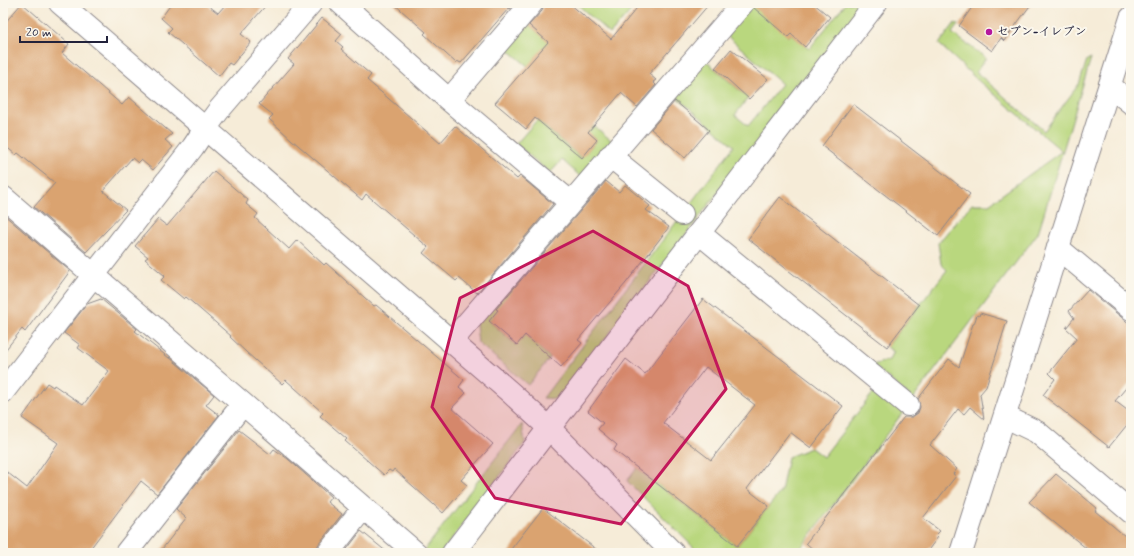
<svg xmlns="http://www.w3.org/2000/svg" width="1134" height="556" viewBox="0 0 1134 556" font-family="Mynerve,'Klee One',sans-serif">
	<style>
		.green { fill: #b9d77e; stroke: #6e7c5c }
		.building { fill: #daa36f; fill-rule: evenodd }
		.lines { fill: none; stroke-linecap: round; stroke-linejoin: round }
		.minor-casing { stroke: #8c878a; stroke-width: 24 }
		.tertiary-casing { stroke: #8c878a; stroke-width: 24 }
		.minor { stroke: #fff; stroke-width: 22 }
		.tertiary { stroke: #fff; stroke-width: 22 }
		.marked { fill: #c2185b; fill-opacity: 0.2; stroke: #c2185b; stroke-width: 3; stroke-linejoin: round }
		.poi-dot { fill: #b5179e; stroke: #fbf7ec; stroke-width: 1.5 }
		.labels { text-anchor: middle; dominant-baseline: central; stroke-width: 4; stroke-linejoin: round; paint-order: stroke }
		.poi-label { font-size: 12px; font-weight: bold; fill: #22223b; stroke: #fbf7ec; text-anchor: start }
	</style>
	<rect width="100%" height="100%" fill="#fbf7ec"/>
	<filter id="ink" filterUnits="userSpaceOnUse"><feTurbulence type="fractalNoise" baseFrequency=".025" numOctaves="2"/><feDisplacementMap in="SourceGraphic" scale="8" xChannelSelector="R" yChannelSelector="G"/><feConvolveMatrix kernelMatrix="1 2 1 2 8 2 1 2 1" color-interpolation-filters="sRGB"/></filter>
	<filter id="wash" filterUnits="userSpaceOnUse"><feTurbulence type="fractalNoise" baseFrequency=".012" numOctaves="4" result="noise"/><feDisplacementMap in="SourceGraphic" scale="16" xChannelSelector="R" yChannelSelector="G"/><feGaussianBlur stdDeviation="0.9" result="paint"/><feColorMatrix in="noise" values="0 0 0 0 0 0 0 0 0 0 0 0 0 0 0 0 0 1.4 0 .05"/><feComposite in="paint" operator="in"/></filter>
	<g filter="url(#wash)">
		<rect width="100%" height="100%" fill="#f6ecd8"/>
		<path class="green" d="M576,3H638L610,34Z
			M754,3H768L788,37L791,34L809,49L846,3H864L559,399L543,398L734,146L674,95L705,60L748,98L735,115L748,126L782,84L726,35Z
			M527,23L582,70L561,94L505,47Z
			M955,23L958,25L952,33L986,58L976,72L1044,131L1079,84L1087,60L1091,58L1038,233L913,399L873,365L889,360L894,352L887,347L947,270L941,264L938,243L972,204H989L1062,151L982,84L939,44Z
			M537,120L581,158L597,140L588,132L594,126L612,141L581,177L562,160L550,173L516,144Z
			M516,277L538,296L510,297L489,321L516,345L525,335L550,358L528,385L478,343L476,324Z
			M876,389L904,411L797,553H699L627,481L637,468L737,546L781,491L788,457L811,448L823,457Z
			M522,424L525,443L441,553H422Z"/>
		<g id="blocks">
			<path class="building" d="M22,3L69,44L62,53L122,105L129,97L172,134L165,140L173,147L153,170L141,160L138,163L132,158L103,191L126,210L86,252L34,207L55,183L18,153L16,155L3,144V25Z
				M172,3H205L218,13L227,3H268L241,34L251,42L232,65L229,63L219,76L168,32L172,28L161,18Z
				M393,3H516L510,9L509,8L461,63L457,61L456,63L424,34L426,32Z
				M544,3H569L611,39L641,3H710L649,74L656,80L653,82L656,85L637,107L621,93L588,132L597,140L582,158L535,118L526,129L495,103L548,42L529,25L542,11Z
				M755,3H813L830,17L805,47L791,34L788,37L754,8Z
				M975,3H1032L1004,41L1001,38L992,51L959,26Z
				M322,18L342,34L336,41L343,47L341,49L371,75L367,80L440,143L455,126L517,179L520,176L553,204L477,293L459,278L456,281L423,253L428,247L366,194L362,200L292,140L269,119L273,115L259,104L294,64L288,59Z
				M731,49L768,79L749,99L715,68Z
				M675,101L709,130L685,158L651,129Z
				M853,104L970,194L938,236L822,146Z
				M214,171L248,200L246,204L258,214L255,218L289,249L297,240L324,265L326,263L374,306L376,305L464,380L459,387L466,393L452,408L493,444L461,480L467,485L443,513L394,469L392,472L389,470L384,475L345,441L347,439L320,416L323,413L286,380L282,384L246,352L230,337L231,336L186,297L184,299L161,280L165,276L145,259L148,257L135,246L158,219L167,226Z
				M606,181L619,192L625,185L650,206L646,210L669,227L626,283L578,340L582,343L561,367L525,335L517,345L489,321L498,310L496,309Z
				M780,197L919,305L887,347L748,239Z
				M3,214L70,271L25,332L22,329L3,353Z
				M1088,290L1131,325V382L1115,401L1131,413V420L1109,447L1043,395L1055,379L1049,373L1077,338L1066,328L1074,318L1069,311Z
				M101,299L137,329L135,331L169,358V357L214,395L206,405L219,415L157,494L141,481L87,553H3V469L27,488L58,443L22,418L47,383L53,387L54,385L83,405L109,371L78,348L80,345L64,333L87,304Z
				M703,299L843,406L811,448L790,432L747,489L769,506L737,546L614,450L617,445L598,429L603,423L588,411L626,359L645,374ZM706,367L755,405L711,460L663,423Z
				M980,313L1007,321L986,387L980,394L984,419L970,407L964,414L958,409L930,445L957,469L953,474L956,476L923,518L940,531L936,535L938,537L926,553H817L806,543L904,417H912L918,413L920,407L918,399L949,359L959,367L973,324H974L977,315L979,316Z
				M239,430L270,454L274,449L288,459L331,497L327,502L342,514L318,545L316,553H159L186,518L176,509Z
				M1056,474L1097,508L1095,511L1131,541V553H1092L1029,502Z
				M543,508L601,553H508Z
				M361,531L388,553H344Z"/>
		</g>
	</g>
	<g filter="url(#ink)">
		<use href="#blocks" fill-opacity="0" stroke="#8c878a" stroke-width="1"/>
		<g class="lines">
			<defs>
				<path id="minor" d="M341,3L449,100L570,202
					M1110,86L1131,103
					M449,100L532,3
					M610,156L682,214
					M3,197L416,553
					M699,233L908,405
					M1058,248L1131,309
					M451,342L743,3
					M3,392L193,147L205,129
					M1006,417L1037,432L1131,512
					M126,553L243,404
					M328,553L363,508
					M453,553L876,3"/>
				<path id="tertiary" d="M60,3L511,393L549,428L673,553
					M205,129L219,110L311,3
					M961,553L1131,18"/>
			</defs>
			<use href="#minor" class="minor-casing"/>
			<use href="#tertiary" class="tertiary-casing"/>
			<use href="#minor" class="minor"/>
			<use href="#tertiary" class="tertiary"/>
		</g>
	</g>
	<path class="marked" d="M593,231L688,286L726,389L621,524L495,498L432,407L460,298Z"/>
	<circle class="poi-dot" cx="989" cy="32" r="4"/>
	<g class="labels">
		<g class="poi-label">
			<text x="997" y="32">セブン-イレブン</text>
		</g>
	</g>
	<rect width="1134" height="556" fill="none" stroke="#fbf7ec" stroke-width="16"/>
	<path d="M20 36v6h87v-6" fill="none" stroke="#22223b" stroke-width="2"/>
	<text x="26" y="36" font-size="12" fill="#22223b" stroke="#fbf7ec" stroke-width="3" paint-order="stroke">20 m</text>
</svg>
